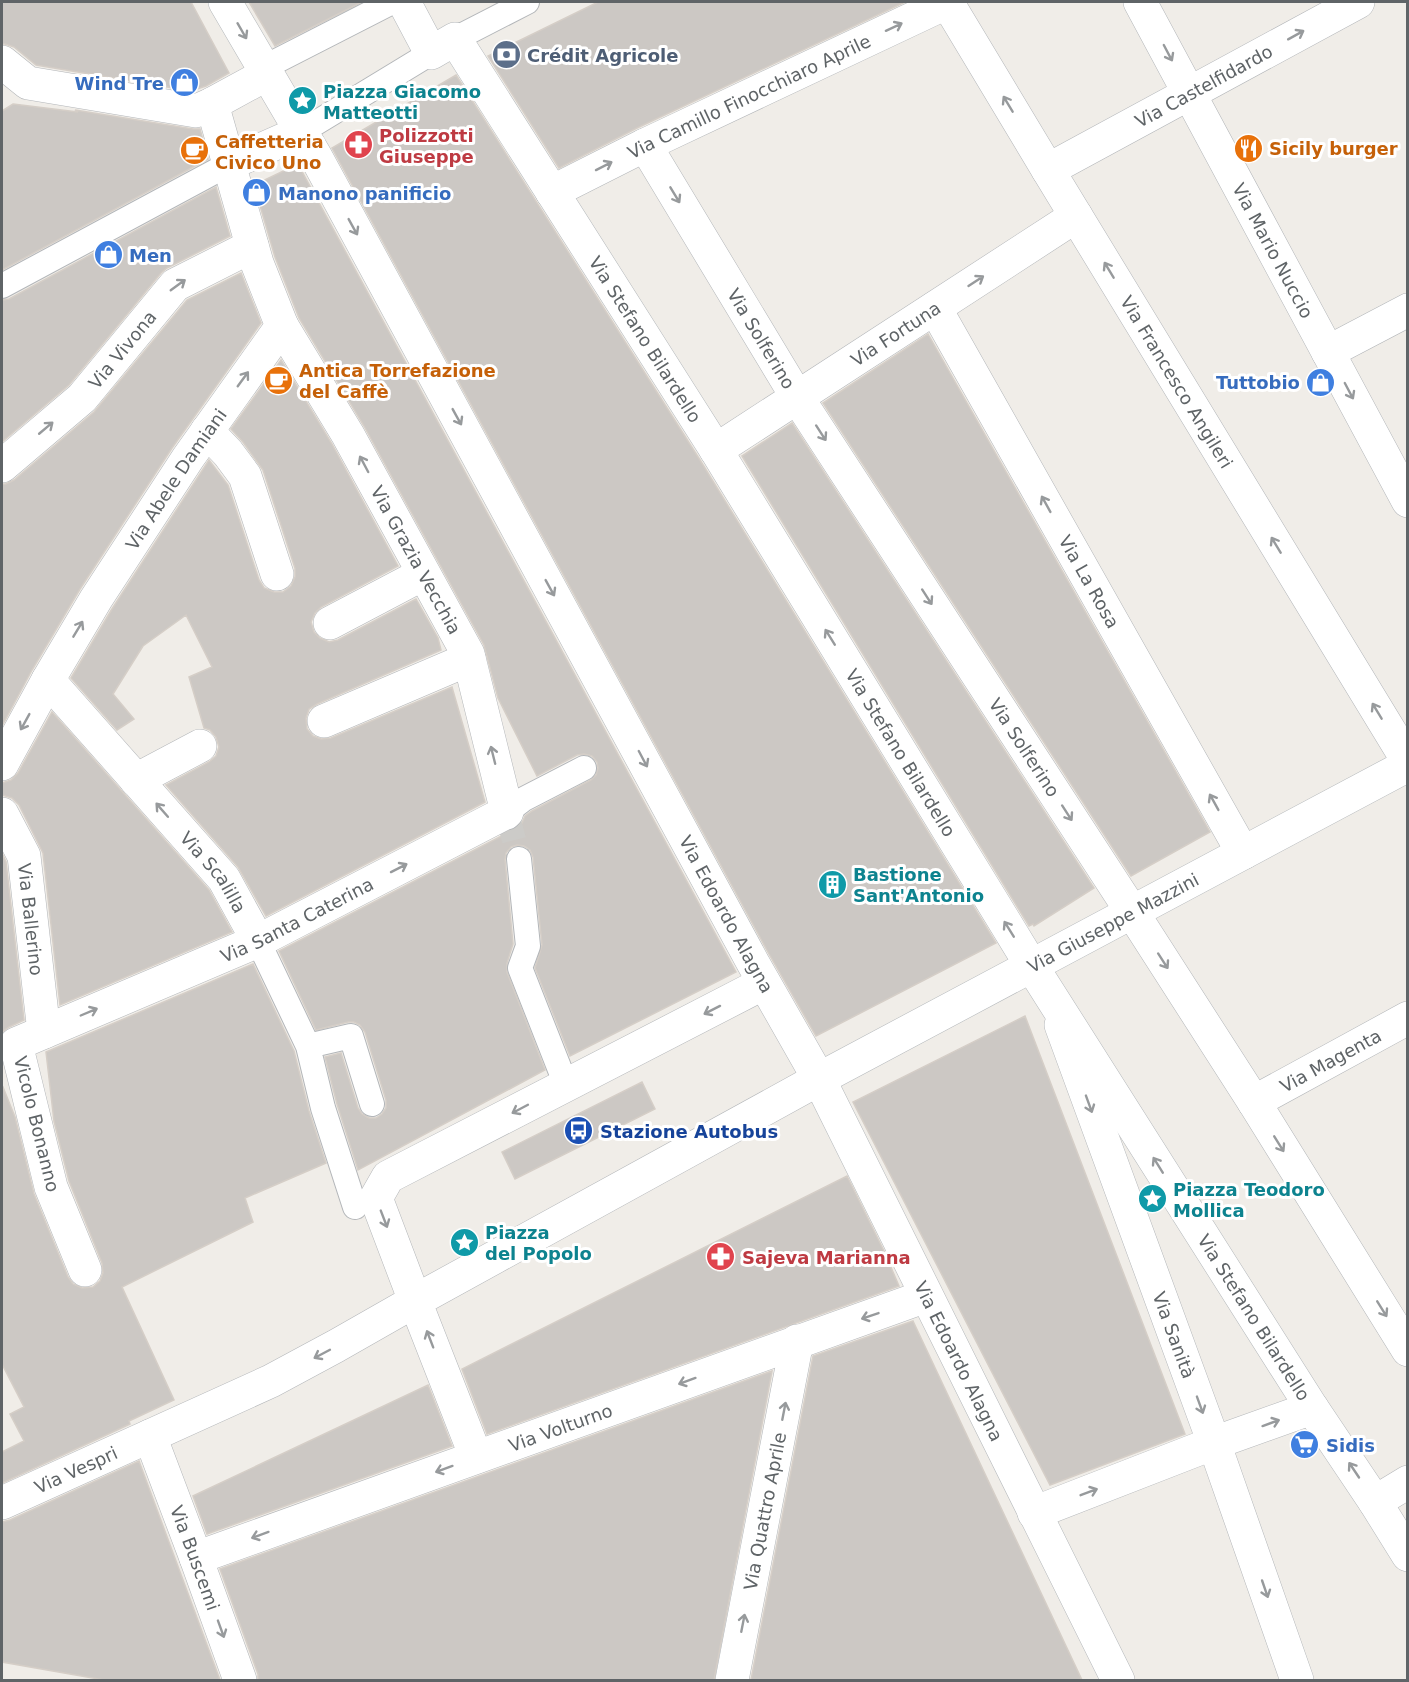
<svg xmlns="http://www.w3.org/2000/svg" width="1409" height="1682" viewBox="0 0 1409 1682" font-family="'DejaVu Sans',sans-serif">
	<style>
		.building { fill: #ccc8c4; stroke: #d5cec7; stroke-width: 1.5 }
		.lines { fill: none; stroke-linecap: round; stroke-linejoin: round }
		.pedestrian-tunnel { stroke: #cccbc8; stroke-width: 24; stroke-dasharray: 24 12; stroke-linecap: butt }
		.pedestrian-casing { stroke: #b3b6b9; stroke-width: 26 }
		.minor-casing { stroke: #b3b6b9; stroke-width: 34 }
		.tertiary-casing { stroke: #b3b6b9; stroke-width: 34 }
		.secondary-casing { stroke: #b4b8bb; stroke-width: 34 }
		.pedestrian { stroke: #fff; stroke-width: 24 }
		.minor { stroke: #fff; stroke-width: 33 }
		.tertiary { stroke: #fff; stroke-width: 33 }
		.secondary { stroke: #fff; stroke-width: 33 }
		.oneway { stroke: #979a9c }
		.labels { text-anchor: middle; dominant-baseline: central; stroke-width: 6; stroke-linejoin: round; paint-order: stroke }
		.service-label { font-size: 18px; font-weight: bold; fill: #4e5e75; stroke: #fff; text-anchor: start }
		.shop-label { font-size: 18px; font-weight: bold; fill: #366cbe; stroke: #fff; text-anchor: start }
		.street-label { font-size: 18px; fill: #5f6467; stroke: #fff }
		.culture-label { font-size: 18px; font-weight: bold; fill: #0d838f; stroke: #fff; text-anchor: start }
		.health-label { font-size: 18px; font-weight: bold; fill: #be3a42; stroke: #fff; text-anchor: start }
		.food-label { font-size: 18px; font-weight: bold; fill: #c56008; stroke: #fff; text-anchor: start }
		.transit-label { font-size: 18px; font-weight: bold; fill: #164399; stroke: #fff; text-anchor: start }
	</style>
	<rect width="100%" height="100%" fill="#f0ede8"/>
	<path class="building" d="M2,2H191L229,73L206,86L191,91L36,65L14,47L5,44H2Z
		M249,2H362L275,46Z
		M598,2H905L637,128L559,168L488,56Z
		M456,75L700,460L996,943L816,1036L769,954L332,148Z
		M13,104L78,112L75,110L193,129H200L208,159L2,270V111Z
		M298,164L736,972L570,1056L535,968L542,945L533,857L530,850L524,846L517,845L511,847L506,853L505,860L513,944L507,963V972L545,1070L358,1170L337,1104L325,1057L341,1053L358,1108L362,1114L369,1118H376L382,1114L386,1108V1100L365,1032L360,1025L354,1022H348L316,1030L279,951L517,828L522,823L525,816L532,811L591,780L596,775L598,768L597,762L592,756L584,754L577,755L537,776L498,698L484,645L364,426L299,318L275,257L254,185Z
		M216,187L230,236L167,268L161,273L69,385L2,442V300L9,299Z
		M241,273L261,323L172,448L80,589L32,670L2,726V484H6L14,480L94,412L187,300Z
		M928,334L1210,832L1131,876L823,403Z
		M281,360L332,444L398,566L321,607L315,613L311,622L314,632L320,638L329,642L338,640L416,599L438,638L441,650L317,704L309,709L306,718L307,729L313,736L321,739L331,738L452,687L485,802L266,916L238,867L166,785L209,762L216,756L219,747L216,737L210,730L204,728L189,677L212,667L186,615L143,646L113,694L134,719L117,730L71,678L112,609L209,460L228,485L259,580L264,588L274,592H283L291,586L295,577V568L263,470L243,442L231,429Z
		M792,423L1094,888L1034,926L1033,924L1029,926L742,456Z
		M52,712L209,890L232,932L60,1005L43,853L19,805L12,798L2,795V783L11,780L18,773Z
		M2,853L6,862L24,1020L9,1027L2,1032Z
		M253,964L294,1051L309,1111L326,1163L245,1198L253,1222L122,1287L174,1400L129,1421L130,1424L2,1483V1452L24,1441L10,1414L24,1407L2,1364V1088L3,1087L15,1117L34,1194L68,1277L73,1284L82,1288L93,1287L100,1281L103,1273L102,1263L69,1181L54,1121L46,1052Z
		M1025,1016L1185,1434L1050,1485L853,1102Z
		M642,1082L655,1109L515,1179L502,1152Z
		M847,1176L884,1251L899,1286L487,1434L462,1369Z
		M913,1321L1082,1680H751L813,1356Z
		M772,1371L714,1680H258V1674L220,1569Z
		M428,1385L452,1446L207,1534L193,1496Z
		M139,1461L220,1680H104L2,1662V1522L10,1520Z"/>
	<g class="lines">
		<path class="pedestrian-tunnel" d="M508,817L519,859"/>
		<defs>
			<path id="pedestrian" d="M455,39L527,2
				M263,68L392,2
				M301,132L431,53
				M2,286L229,164
				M508,817L507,812L524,799L584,768
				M519,859L528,946L520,968L566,1085
				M258,941L308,1046L323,1108L355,1207
				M308,1046L351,1036L372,1104"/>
			<g id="minor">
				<path id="s1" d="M947,2L1048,170L1408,761"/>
				<path d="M2,62L28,83L196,111L212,104L267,74"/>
				<path d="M212,104L229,164"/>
				<path id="s2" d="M645,145L797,397L1132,912L1254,1102L1408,1350"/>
				<path id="s3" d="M1048,170L1358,2"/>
				<path id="s4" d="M552,192L645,145L948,2"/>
				<path id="s5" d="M935,308L1243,853"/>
				<path d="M1328,352L1408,310"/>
				<path d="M207,431L228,453L245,476L277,574"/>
				<path id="s6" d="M716,450L1076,216"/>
				<path id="s7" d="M2,466L82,398L175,285L252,246"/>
				<path d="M330,623L423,574"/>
				<path id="s8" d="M48,680L224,879L258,941"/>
				<path d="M324,721L469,659"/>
				<path id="s9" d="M2,764L48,680L96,599L188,458L282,326L257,263L229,164L301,132"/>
				<path d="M136,780L200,746"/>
				<path id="s10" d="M2,814L24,856L44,1032"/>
				<path id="s11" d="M1061,1025L1214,1443L1297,1680"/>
				<path id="s12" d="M1254,1102L1408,1018"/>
				<path id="s13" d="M85,1270L51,1187L16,1044L258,941L507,812L468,654L348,435L282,326"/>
				<path id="s14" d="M150,1436L196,1558L240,1680"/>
				<path d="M476,1457L415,1301L819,1079"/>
				<path d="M1375,1502L1408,1482"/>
				<path id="s15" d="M2,1503L271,1381L336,1346L415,1301L376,1198L388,1177L764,983"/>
				<path d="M1034,1513L1214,1443L1312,1408"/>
				<path id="s16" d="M196,1558L926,1296"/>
				<path id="s17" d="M732,1680L797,1341"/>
			</g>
			<g id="tertiary">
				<path id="s18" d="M1140,2L1408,501"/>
			</g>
			<g id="secondary">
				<path id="s19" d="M225,2L316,157L753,963L819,1079L1118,1680"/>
				<path id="s20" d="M404,2L431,53L455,39L716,450L1031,965L1312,1408L1375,1502L1408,1555"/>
				<path id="s21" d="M819,1079L1408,765"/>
			</g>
		</defs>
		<use href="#pedestrian" class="pedestrian-casing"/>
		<use href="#minor" class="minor-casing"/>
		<use href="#tertiary" class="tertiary-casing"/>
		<use href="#secondary" class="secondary-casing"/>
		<use href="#pedestrian" class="pedestrian"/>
		<use href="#minor" class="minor"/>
		<use href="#tertiary" class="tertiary"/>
		<use href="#secondary" class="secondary"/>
	</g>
	<defs><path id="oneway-shaft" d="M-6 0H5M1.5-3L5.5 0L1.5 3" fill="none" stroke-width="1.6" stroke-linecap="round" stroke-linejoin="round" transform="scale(1.5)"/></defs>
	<g class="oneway">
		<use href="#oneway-shaft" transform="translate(894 27) rotate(-25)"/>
		<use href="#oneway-shaft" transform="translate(242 31) rotate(60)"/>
		<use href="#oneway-shaft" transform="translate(1296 35) rotate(-29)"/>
		<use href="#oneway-shaft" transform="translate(1168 53) rotate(62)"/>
		<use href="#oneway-shaft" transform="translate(1008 104) rotate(-121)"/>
		<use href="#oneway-shaft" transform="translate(604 166) rotate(-27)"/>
		<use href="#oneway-shaft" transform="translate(675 195) rotate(59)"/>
		<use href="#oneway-shaft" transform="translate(353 227) rotate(61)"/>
		<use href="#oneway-shaft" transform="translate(1109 270) rotate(-121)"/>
		<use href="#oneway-shaft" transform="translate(976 281) rotate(-33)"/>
		<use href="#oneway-shaft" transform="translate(178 285) rotate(-36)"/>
		<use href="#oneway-shaft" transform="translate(243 379) rotate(-54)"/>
		<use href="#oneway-shaft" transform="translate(1349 391) rotate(62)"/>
		<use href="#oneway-shaft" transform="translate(457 417) rotate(61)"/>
		<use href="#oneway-shaft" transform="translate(46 428) rotate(-40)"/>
		<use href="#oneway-shaft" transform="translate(821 433) rotate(57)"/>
		<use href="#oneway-shaft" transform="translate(364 464) rotate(-118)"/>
		<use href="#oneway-shaft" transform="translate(1046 504) rotate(-119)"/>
		<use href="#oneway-shaft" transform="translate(1276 545) rotate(-121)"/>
		<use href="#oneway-shaft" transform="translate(550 588) rotate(61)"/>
		<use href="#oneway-shaft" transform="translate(927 597) rotate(57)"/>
		<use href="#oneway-shaft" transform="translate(78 629) rotate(-59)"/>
		<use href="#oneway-shaft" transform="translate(830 637) rotate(-122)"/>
		<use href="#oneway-shaft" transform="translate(1377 711) rotate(-121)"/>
		<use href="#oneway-shaft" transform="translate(25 722) rotate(119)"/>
		<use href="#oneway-shaft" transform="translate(493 755) rotate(-104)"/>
		<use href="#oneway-shaft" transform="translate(643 759) rotate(62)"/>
		<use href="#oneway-shaft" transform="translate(1214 802) rotate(-119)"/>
		<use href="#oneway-shaft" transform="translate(162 810) rotate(-131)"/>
		<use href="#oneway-shaft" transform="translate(1067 813) rotate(57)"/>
		<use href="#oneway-shaft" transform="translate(399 868) rotate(-27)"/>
		<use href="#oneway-shaft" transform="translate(1009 929) rotate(-122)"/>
		<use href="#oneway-shaft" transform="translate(1163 961) rotate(57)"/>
		<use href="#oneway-shaft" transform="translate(712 1010) rotate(153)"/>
		<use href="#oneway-shaft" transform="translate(89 1012) rotate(-23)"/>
		<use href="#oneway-shaft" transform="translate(1089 1104) rotate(70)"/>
		<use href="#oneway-shaft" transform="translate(520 1109) rotate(152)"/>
		<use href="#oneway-shaft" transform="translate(1279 1144) rotate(58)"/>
		<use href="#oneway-shaft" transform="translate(1158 1165) rotate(-122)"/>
		<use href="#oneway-shaft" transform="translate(384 1219) rotate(69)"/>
		<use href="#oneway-shaft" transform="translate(1382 1309) rotate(58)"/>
		<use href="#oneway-shaft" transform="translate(870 1316) rotate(161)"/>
		<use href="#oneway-shaft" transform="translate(430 1339) rotate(-111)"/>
		<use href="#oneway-shaft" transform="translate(322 1354) rotate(152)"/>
		<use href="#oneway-shaft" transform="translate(687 1381) rotate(160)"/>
		<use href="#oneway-shaft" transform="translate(1200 1405) rotate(70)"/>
		<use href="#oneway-shaft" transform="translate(784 1411) rotate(-79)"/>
		<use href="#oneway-shaft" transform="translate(1271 1423) rotate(-20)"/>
		<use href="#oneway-shaft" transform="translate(444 1469) rotate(160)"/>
		<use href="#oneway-shaft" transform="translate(1354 1470) rotate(-124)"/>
		<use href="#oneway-shaft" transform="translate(1089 1492) rotate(-21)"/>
		<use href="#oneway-shaft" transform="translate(260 1535) rotate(160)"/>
		<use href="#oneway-shaft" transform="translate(1265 1589) rotate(71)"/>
		<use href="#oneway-shaft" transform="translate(743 1623) rotate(-79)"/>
		<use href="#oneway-shaft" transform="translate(221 1629) rotate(70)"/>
	</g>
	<defs>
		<symbol id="bank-disc" viewBox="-11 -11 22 22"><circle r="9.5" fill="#5c6f8a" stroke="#fff"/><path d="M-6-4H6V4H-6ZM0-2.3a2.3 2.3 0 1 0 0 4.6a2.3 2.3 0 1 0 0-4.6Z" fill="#fff"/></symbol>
		<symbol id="shop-disc" viewBox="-11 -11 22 22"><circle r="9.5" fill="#3f7fe0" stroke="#fff"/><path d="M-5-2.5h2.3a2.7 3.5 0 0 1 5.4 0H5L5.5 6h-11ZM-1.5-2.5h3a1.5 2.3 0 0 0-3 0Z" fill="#fff"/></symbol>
		<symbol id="sight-disc" viewBox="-11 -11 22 22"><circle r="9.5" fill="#0f9aa8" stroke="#fff"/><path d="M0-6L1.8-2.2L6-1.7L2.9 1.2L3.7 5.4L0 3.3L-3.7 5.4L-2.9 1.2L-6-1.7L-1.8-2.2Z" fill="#fff"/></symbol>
		<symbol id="pharmacy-disc" viewBox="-11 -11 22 22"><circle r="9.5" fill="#e0444e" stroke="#fff"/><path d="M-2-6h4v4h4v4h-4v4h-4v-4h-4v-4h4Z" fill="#fff"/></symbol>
		<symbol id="restaurant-disc" viewBox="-11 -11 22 22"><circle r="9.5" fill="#e8710a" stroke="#fff"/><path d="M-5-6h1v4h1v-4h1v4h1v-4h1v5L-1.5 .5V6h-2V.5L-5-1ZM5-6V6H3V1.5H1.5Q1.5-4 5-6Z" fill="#fff"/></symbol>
		<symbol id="cafe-disc" viewBox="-11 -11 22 22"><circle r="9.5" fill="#e8710a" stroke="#fff"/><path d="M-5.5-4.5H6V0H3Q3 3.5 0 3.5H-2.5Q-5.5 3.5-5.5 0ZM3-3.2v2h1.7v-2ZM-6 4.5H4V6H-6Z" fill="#fff"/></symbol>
		<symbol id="building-disc" viewBox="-11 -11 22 22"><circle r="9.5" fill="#0f9aa8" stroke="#fff"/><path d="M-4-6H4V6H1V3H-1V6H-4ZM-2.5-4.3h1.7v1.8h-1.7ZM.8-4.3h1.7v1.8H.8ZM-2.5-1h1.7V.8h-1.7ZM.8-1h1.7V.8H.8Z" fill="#fff"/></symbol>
		<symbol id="bus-disc" viewBox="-11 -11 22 22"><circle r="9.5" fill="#1a4fb4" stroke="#fff"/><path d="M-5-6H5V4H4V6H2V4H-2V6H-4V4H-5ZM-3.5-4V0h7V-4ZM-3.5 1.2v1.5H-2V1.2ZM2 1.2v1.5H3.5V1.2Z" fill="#fff"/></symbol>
		<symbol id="supermarket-disc" viewBox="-11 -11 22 22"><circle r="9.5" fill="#3f7fe0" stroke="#fff"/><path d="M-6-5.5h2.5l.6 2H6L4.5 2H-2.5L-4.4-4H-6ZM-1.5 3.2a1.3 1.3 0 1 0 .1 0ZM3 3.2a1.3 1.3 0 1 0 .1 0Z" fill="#fff"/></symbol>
	</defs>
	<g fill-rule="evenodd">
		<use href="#bank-disc" x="490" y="38" width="33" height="33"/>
		<use href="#shop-disc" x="168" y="66" width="33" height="33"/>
		<use href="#sight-disc" x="286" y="84" width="33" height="33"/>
		<use href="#pharmacy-disc" x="342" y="128" width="33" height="33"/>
		<use href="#restaurant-disc" x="1232" y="132" width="33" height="33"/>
		<use href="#cafe-disc" x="178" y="134" width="33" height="33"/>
		<use href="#shop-disc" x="240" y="176" width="33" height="33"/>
		<use href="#shop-disc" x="92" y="238" width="33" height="33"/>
		<use href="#cafe-disc" x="262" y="364" width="33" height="33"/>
		<use href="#shop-disc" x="1304" y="366" width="33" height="33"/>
		<use href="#building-disc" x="816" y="868" width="33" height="33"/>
		<use href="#bus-disc" x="562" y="1114" width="33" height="33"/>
		<use href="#sight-disc" x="1136" y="1182" width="33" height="33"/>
		<use href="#sight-disc" x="448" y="1226" width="33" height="33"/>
		<use href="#pharmacy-disc" x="704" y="1240" width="33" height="33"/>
		<use href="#supermarket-disc" x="1288" y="1428" width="33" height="33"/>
	</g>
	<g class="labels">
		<g class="service-label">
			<text x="527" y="55">Crédit Agricole</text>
		</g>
		<g class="shop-label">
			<text x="164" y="83" text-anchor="end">Wind Tre</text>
			<text x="278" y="193">Manono panificio</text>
			<text x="129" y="255">Men</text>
			<text x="1300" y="382" text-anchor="end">Tuttobio</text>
			<text x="1326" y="1445">Sidis</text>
		</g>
		<g class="street-label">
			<text stroke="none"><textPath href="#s3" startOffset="177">Via Castelfidardo</textPath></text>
			<text stroke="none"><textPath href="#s4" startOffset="219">Via Camillo Finocchiaro Aprile</textPath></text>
			<text stroke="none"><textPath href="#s18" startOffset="282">Via Mario Nuccio</textPath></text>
			<text stroke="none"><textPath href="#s6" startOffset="214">Via Fortuna</textPath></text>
			<text stroke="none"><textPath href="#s20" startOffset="441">Via Stefano Bilardello</textPath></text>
			<text stroke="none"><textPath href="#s2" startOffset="226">Via Solferino</textPath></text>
			<text stroke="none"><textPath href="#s7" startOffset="168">Via Vivona</textPath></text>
			<text stroke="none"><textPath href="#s1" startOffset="444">Via Francesco Angileri</textPath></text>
			<text stroke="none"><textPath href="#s9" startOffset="334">Via Abele Damiani</textPath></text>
			<text transform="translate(416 560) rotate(61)">Via Grazia Vecchia</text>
			<text stroke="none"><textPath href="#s5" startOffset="314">Via La Rosa</textPath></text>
			<text stroke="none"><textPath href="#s2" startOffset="712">Via Solferino</textPath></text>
			<text stroke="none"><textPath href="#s20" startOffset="927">Via Stefano Bilardello</textPath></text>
			<text stroke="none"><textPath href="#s8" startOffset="254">Via Scalilla</textPath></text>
			<text stroke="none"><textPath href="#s19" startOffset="1041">Via Edoardo Alagna</textPath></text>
			<text stroke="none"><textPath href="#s13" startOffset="544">Via Santa Caterina</textPath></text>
			<text stroke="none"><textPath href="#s10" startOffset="111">Via Ballerino</textPath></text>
			<text stroke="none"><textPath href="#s21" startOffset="333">Via Giuseppe Mazzini</textPath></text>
			<text stroke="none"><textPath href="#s12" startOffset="87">Via Magenta</textPath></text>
			<text transform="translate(37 1124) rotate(76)">Vicolo Bonanno</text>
			<text stroke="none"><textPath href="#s20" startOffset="1593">Via Stefano Bilardello</textPath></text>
			<text stroke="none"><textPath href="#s11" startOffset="330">Via Sanità</textPath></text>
			<text stroke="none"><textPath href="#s19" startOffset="1545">Via Edoardo Alagna</textPath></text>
			<text stroke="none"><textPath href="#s16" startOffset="387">Via Volturno</textPath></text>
			<text stroke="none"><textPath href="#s15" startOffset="81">Via Vespri</textPath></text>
			<text stroke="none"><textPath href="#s17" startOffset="172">Via Quattro Aprile</textPath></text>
			<text stroke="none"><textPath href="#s14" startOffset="130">Via Buscemi</textPath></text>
		</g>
		<g class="culture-label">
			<text x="323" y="91">Piazza Giacomo<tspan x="323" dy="21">Matteotti</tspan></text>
			<text x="853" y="874">Bastione<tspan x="853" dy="21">Sant'Antonio</tspan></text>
			<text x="1173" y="1189">Piazza Teodoro<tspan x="1173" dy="21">Mollica</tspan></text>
			<text x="485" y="1232">Piazza<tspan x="485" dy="21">del Popolo</tspan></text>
		</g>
		<g class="health-label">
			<text x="379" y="135">Polizzotti<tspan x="379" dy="21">Giuseppe</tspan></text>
			<text x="742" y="1257">Sajeva Marianna</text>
		</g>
		<g class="food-label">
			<text x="215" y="141">Caffetteria<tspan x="215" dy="21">Civico Uno</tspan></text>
			<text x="1269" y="148">Sicily burger</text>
			<text x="299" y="370">Antica Torrefazione<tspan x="299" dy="21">del Caffè</tspan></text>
		</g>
		<g class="transit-label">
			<text x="600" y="1131">Stazione Autobus</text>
		</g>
	</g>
	<rect width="1409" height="1682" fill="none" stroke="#5f6467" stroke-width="6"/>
</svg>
